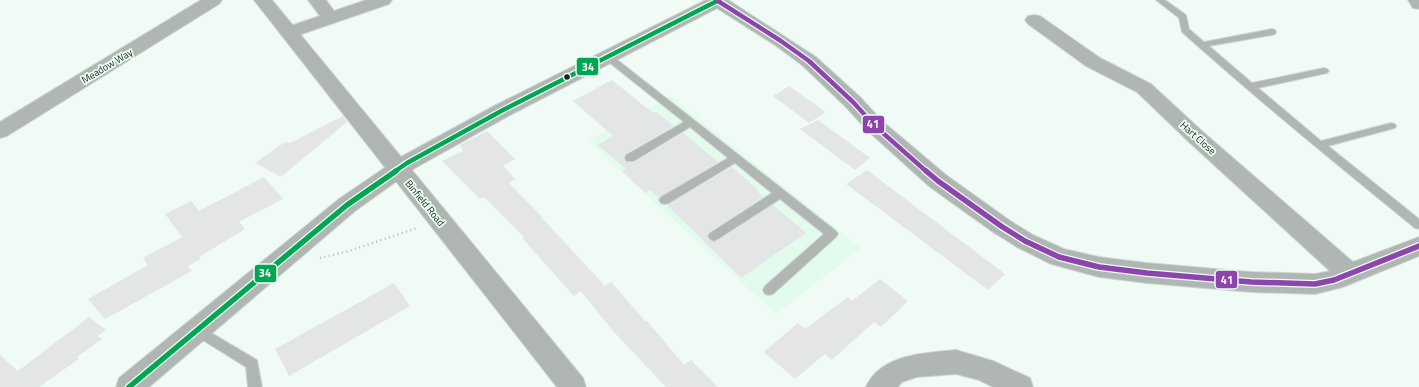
<svg xmlns="http://www.w3.org/2000/svg" width="1419" height="387" viewBox="0 0 1419 387" font-family="'Titillium Web',sans-serif">
	<style>
		.built { fill: #e2fbec }
		.building { fill: #e3e5e7 }
		.lines { fill: none; stroke-linecap: round; stroke-linejoin: round }
		.service-casing { stroke: #cfd7d2; stroke-width: 2 }
		.minor-casing { stroke: #cfd7d2; stroke-width: 2 }
		.tertiary-casing { stroke: #cfd7d2; stroke-width: 2 }
		.secondary-casing { stroke: #cfd7d2; stroke-width: 2 }
		.path { stroke: #b5bbb8; stroke-width: 2.5; stroke-dasharray: 1 3.5; stroke-linecap: butt }
		.service { fill: #b0b6b4; fill-rule: evenodd }
		.minor { fill: #b0b6b4; fill-rule: evenodd }
		.tertiary { fill: #b0b6b4; fill-rule: evenodd }
		.secondary { fill: #afb5b2; fill-rule: evenodd }
		.bus-1-far1-casing { stroke: #edfff4; stroke-width: 7 }
		.bus-1-casing { stroke: #edfff4; stroke-width: 8 }
		.bus-2-far1-casing { stroke: #edfff4; stroke-width: 7 }
		.bus-2-casing { stroke: #edfff4; stroke-width: 8 }
		.bus-1-far1 { stroke: #00a651; stroke-width: 4.5 }
		.bus-1 { stroke: #00a651; stroke-width: 5.5 }
		.bus-2-far1 { stroke: #8e44ad; stroke-width: 4.5 }
		.bus-2 { stroke: #8e44ad; stroke-width: 5.5 }
		.bus-dot { fill: #15201a; stroke: #edfff4; stroke-width: 1.5 }
		.labels { text-anchor: middle; dominant-baseline: central; stroke-width: 3.5; stroke-linejoin: round; paint-order: stroke }
		.street-label { font-size: 10px; fill: #15201a; stroke: #edfff4 }
		.line-badge { stroke: #edfff4; stroke-width: 1.5 }
		.badge-label { font-size: 11px; text-anchor: middle; font-weight: bold; fill: #fff }
	</style>
	<rect width="100%" height="100%" fill="#f1fbf5"/>
	<path class="built" d="M670,96L861,248L776,314L588,141Z"/>
	<path class="building" d="M612,80L653,113L656,112L674,126L625,154L624,158L625,162H635L683,133L718,162L659,198L650,190L645,193L622,171L626,169L598,145L613,136L573,101Z
		M789,86L826,112L809,123L773,96Z
		M343,116L347,122L281,177L255,163L285,142L290,143Z
		M818,120L870,158L855,170L800,129Z
		M487,131L515,159L503,166L515,179L509,183L543,218H542L605,286L611,282L646,322L647,321L684,365L691,360L718,387H666L613,331L581,291L574,296L522,238L524,237L484,197L480,199L442,161L463,151L460,145Z
		M732,167L757,189L756,190L763,197L709,232L707,235L709,240L713,242L719,240L773,205L806,233L741,278L667,205Z
		M867,170L1005,274L988,290L846,184Z
		M264,177L283,199L239,222L245,229L199,257L201,259L188,266L192,271L105,319L88,299L148,265L143,258L182,237L165,214L191,201L199,211Z
		M880,279L908,301L881,327L874,322L832,360L825,354L795,379L764,352L798,323L805,329L848,297L852,301Z
		M394,283L410,306L289,376L275,349Z
		M89,317L106,330L98,336L102,339L77,357L79,359L39,387H0V355L18,371Z"/>
	<g class="lines">
		<defs>
			<path id="service" d="M1156,0H1165L1186,15L1189,29L1204,42L1272,29L1275,30L1276,32L1275,34L1272,35L1209,46L1252,83L1324,68L1327,69L1329,71L1327,73L1258,88L1321,141L1391,123L1395,124L1396,126L1395,128L1328,146L1419,219V229L1415,228C1336,164 1258,100 1182,32L1179,18Z
				M608,54L611,55L836,231L838,234L836,237L773,294L769,295L765,294L763,290L765,286L824,234L780,199L718,239L714,241L710,239L708,236L710,233L772,193L735,163L669,203L665,204L661,203L659,200L661,197L728,158L690,127L634,161H626L625,158L626,155L684,122L605,59L603,57L605,55Z
				M198,325L257,360L262,387H248L246,367L193,334L192,330L193,326Z"/>
			<path id="minor" d="M201,0H222L219,4L7,136L0,138V122Z
				M308,0H326L334,11L366,0H392L389,4L296,36L290,37L284,36L281,32L284,28L320,16Z
				M710,0H728L816,57L860,97L882,121L946,175L1009,220L1033,235L1064,249L1099,257L1147,263L1251,272L1315,274L1330,271L1189,142L1137,92L1086,66L1028,24L1025,20L1028,16L1034,15L1040,16L1100,58L1151,84L1203,132L1353,262L1419,237V256L1343,287L1315,294L1251,292L1147,283L1099,277L1051,264L1017,247L993,232L930,187L868,131L846,107L802,65L775,45L712,5Z
				M1408,0H1419V9L1413,8Z
				M956,350L993,361L1030,378L1033,387H993L979,380L956,374L917,377L902,382L898,387H866C881,354 924,353 956,350Z"/>
			<path id="tertiary" d="M706,0H728L725,4L510,115L415,168L355,211L149,387H116L119,378L339,199L399,158L496,105Z"/>
			<path id="secondary" d="M254,0H272L583,378L586,387H557Z"/>
		</defs>
		<use href="#service" class="service-casing"/>
		<use href="#minor" class="minor-casing"/>
		<use href="#tertiary" class="tertiary-casing"/>
		<use href="#secondary" class="secondary-casing"/>
		<path class="path" d="M320,258L349,251L417,228"/>
		<use href="#service" class="service"/>
		<use href="#minor" class="minor"/>
		<use href="#tertiary" class="tertiary"/>
		<use href="#secondary" class="secondary"/>
		<defs>
			<path id="bus-1-far1" d="M394,172L407,163L503,110L719,0"/>
			<path id="bus-1" d="M129,387L347,205L396,171"/>
			<path id="bus-2-far1" d="M718,1L781,41L809,61L853,102L875,126L927,172"/>
			<path id="bus-2" d="M926,171L938,181L1001,226L1025,241L1059,257L1099,267L1147,273L1251,282L1315,284L1334,280L1419,246"/>
		</defs>
		<use href="#bus-1-far1" class="bus-1-far1-casing"/>
		<use href="#bus-1" class="bus-1-casing"/>
		<use href="#bus-2-far1" class="bus-2-far1-casing"/>
		<use href="#bus-2" class="bus-2-casing"/>
		<use href="#bus-1-far1" class="bus-1-far1"/>
		<use href="#bus-1" class="bus-1"/>
		<use href="#bus-2-far1" class="bus-2-far1"/>
		<use href="#bus-2" class="bus-2"/>
	</g>
	<circle class="bus-dot" cx="567" cy="77" r="3.5"/>
	<g class="labels">
		<g class="street-label">
			<text transform="translate(107 66) rotate(-31)">Meadow Way</text>
			<text transform="translate(1198 138) rotate(42)">Hart Close</text>
			<text transform="translate(425 203) rotate(51)">Binfield Road</text>
		</g>
	</g>
	<g class="line-badge">
		<rect x="576" y="57" width="23" height="19" rx="4" fill="#00a651"/>
		<rect x="862" y="115" width="23" height="19" rx="4" fill="#8e44ad"/>
		<rect x="254" y="264" width="23" height="19" rx="4" fill="#00a651"/>
		<rect x="1215" y="270" width="23" height="19" rx="4" fill="#8e44ad"/>
	</g>
	<g class="badge-label">
		<text x="588" y="71">34</text>
		<text x="873" y="128">41</text>
		<text x="265" y="277">34</text>
		<text x="1227" y="284">41</text>
	</g>
</svg>
